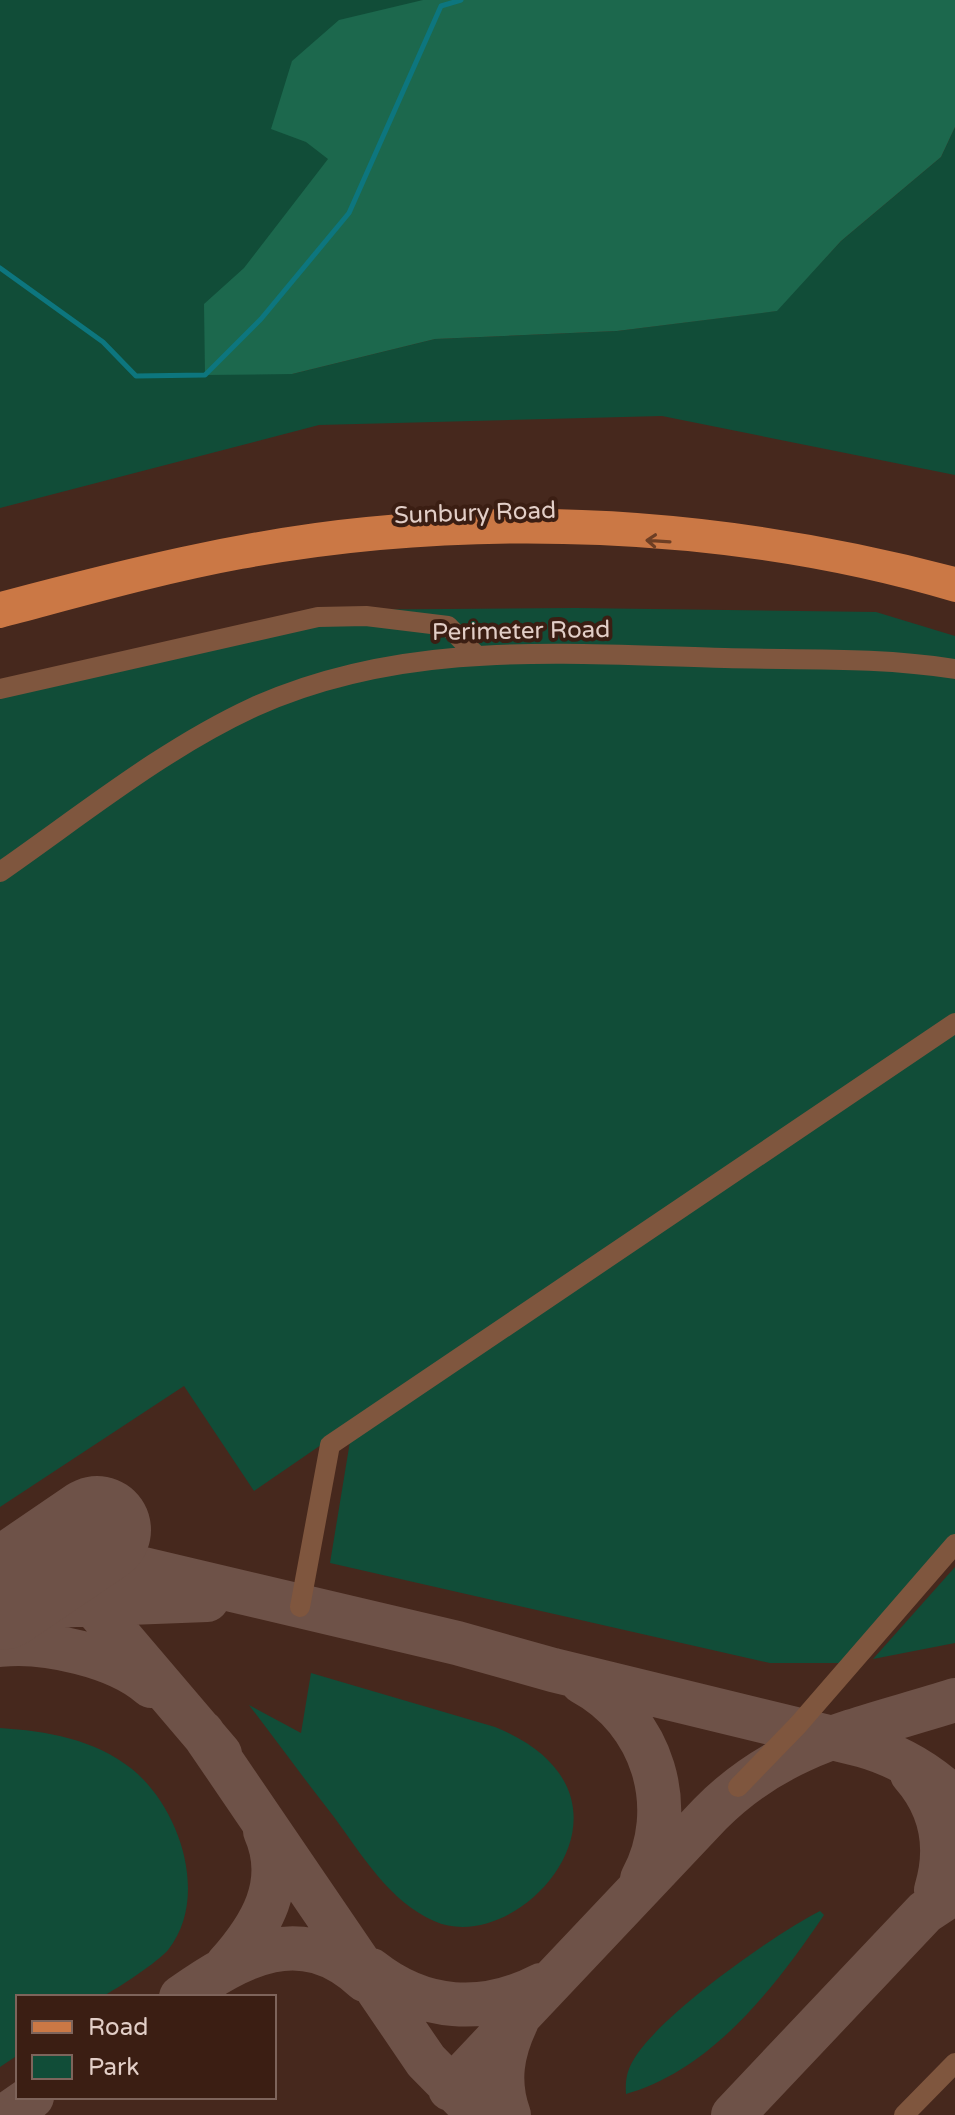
<svg xmlns="http://www.w3.org/2000/svg" width="955" height="2115" viewBox="0 0 955 2115" font-family="'Varela Round',sans-serif">
	<style>
		.green { fill: #114d38 }
		.forest { fill: #1c684d }
		.lines { fill: none; stroke-linecap: round; stroke-linejoin: round }
		.stream { stroke: #0d767e; stroke-width: 5 }
		.taxiway { stroke: #6e5248; stroke-width: 44 }
		.runway { stroke: #6e5248; stroke-width: 108 }
		.minor { stroke: #7f563e; stroke-width: 20 }
		.major { stroke: #cb7845; stroke-width: 20 }
		.oneway { stroke: #6d3e24 }
		.labels { text-anchor: middle; dominant-baseline: central; stroke-width: 8; stroke-linejoin: round; paint-order: stroke }
		.street-label { font-size: 24px; fill: #e2cec7; stroke: #3b1e13 }
	</style>
	<rect width="100%" height="100%" fill="#46281d"/>
	<path class="green" d="M0,0H461L292,374L435,339L617,331L776,311L841,241L941,157L955,127V475L662,416L319,425L0,508Z
		M576,608L876,612L955,636V1534L842,1663H770L330,1563L353,1423L254,1491L184,1386L0,1507V683L321,610Z
		M955,1567V1643L873,1659Z
		M311,1673L495,1727C664,1796 521,1960 434,1921C389,1901 362,1855 334,1817C305,1780 277,1742 249,1705L301,1733Z
		M0,1728C47,1731 94,1739 132,1769C180,1808 210,1897 168,1950C159,1961 117,1989 103,1996C88,2003 38,1997 18,1997V2055L0,2067Z
		M820,1911L824,1915C776,1986 712,2070 626,2094C625,2081 627,2070 634,2059C660,2015 773,1935 820,1911Z"/>
	<path class="forest" d="M423,0H955V127L941,157L841,241L777,311L617,331L435,339L292,374L205,375L204,304L244,268L328,159L306,142L271,129L292,61L339,20Z"/>
	<g class="lines">
		<path class="stream" d="M0,268L103,342L136,376L205,375L261,319L349,213L441,6L461,0"/>
		<path class="taxiway" d="M0,1614L24,1607L207,1600
			M0,1645C44,1640 117,1656 151,1686
			M582,1682C653,1720 680,1808 642,1879
			M202,1732L426,2061L479,2115
			M220,1754L54,1559L84,1555L457,1643L553,1670L861,1745C897,1755 928,1773 955,1799
			M912,1774C942,1808 949,1847 936,1890
			M227,1965C261,1927 288,1883 265,1831
			M371,1970C423,2011 483,2015 541,1985
			M181,1997C241,1955 301,1921 365,1980
			M450,2089L710,1814C782,1741 861,1730 955,1700
			M6,2115L32,2097
			M509,2115C497,2082 502,2052 517,2021
			M733,2115L925,1912L955,1892"/>
		<path class="runway" d="M0,1596L97,1530"/>
		<path class="minor" d="M0,689L318,617L366,616L448,626L475,654
			M0,872C82,815 163,749 254,707C405,639 565,654 725,658C801,660 880,657 955,669
			M300,1607L330,1445L955,1023
			M738,1787L798,1725L955,1544
			M904,2115L955,2063"/>
		<path class="major" d="M0,602C121,570 243,539 367,527C565,506 764,527 955,577
			M0,618C80,597 160,574 241,559C469,517 733,526 955,592"/>
	</g>
	<defs><path id="oneway-shaft" d="M-6 0H5M1.5-3L5.5 0L1.5 3" fill="none" stroke-width="1.6" stroke-linecap="round" stroke-linejoin="round" transform="scale(2)"/></defs>
	<use class="oneway" href="#oneway-shaft" transform="translate(658 541) rotate(-176)"/>
	<g class="labels">
		<g class="street-label">
			<text transform="translate(475 513) rotate(-2)">Sunbury Road</text>
			<text transform="translate(521 631) rotate(-1)">Perimeter Road</text>
		</g>
	</g>
	<rect x="16" y="1995" width="260" height="104" fill="#3b1e13" stroke="#7e645b" stroke-width="2"/>
	<rect x="32" y="2021" width="40" height="12" fill="#cb7845" stroke="#7e645b" stroke-width="2"/>
	<text x="88" y="2035" font-size="24" fill="#e2cec7">Road</text>
	<rect x="32" y="2055" width="40" height="24" fill="#114d38" stroke="#7e645b" stroke-width="2"/>
	<text x="88" y="2075" font-size="24" fill="#e2cec7">Park</text>
</svg>
